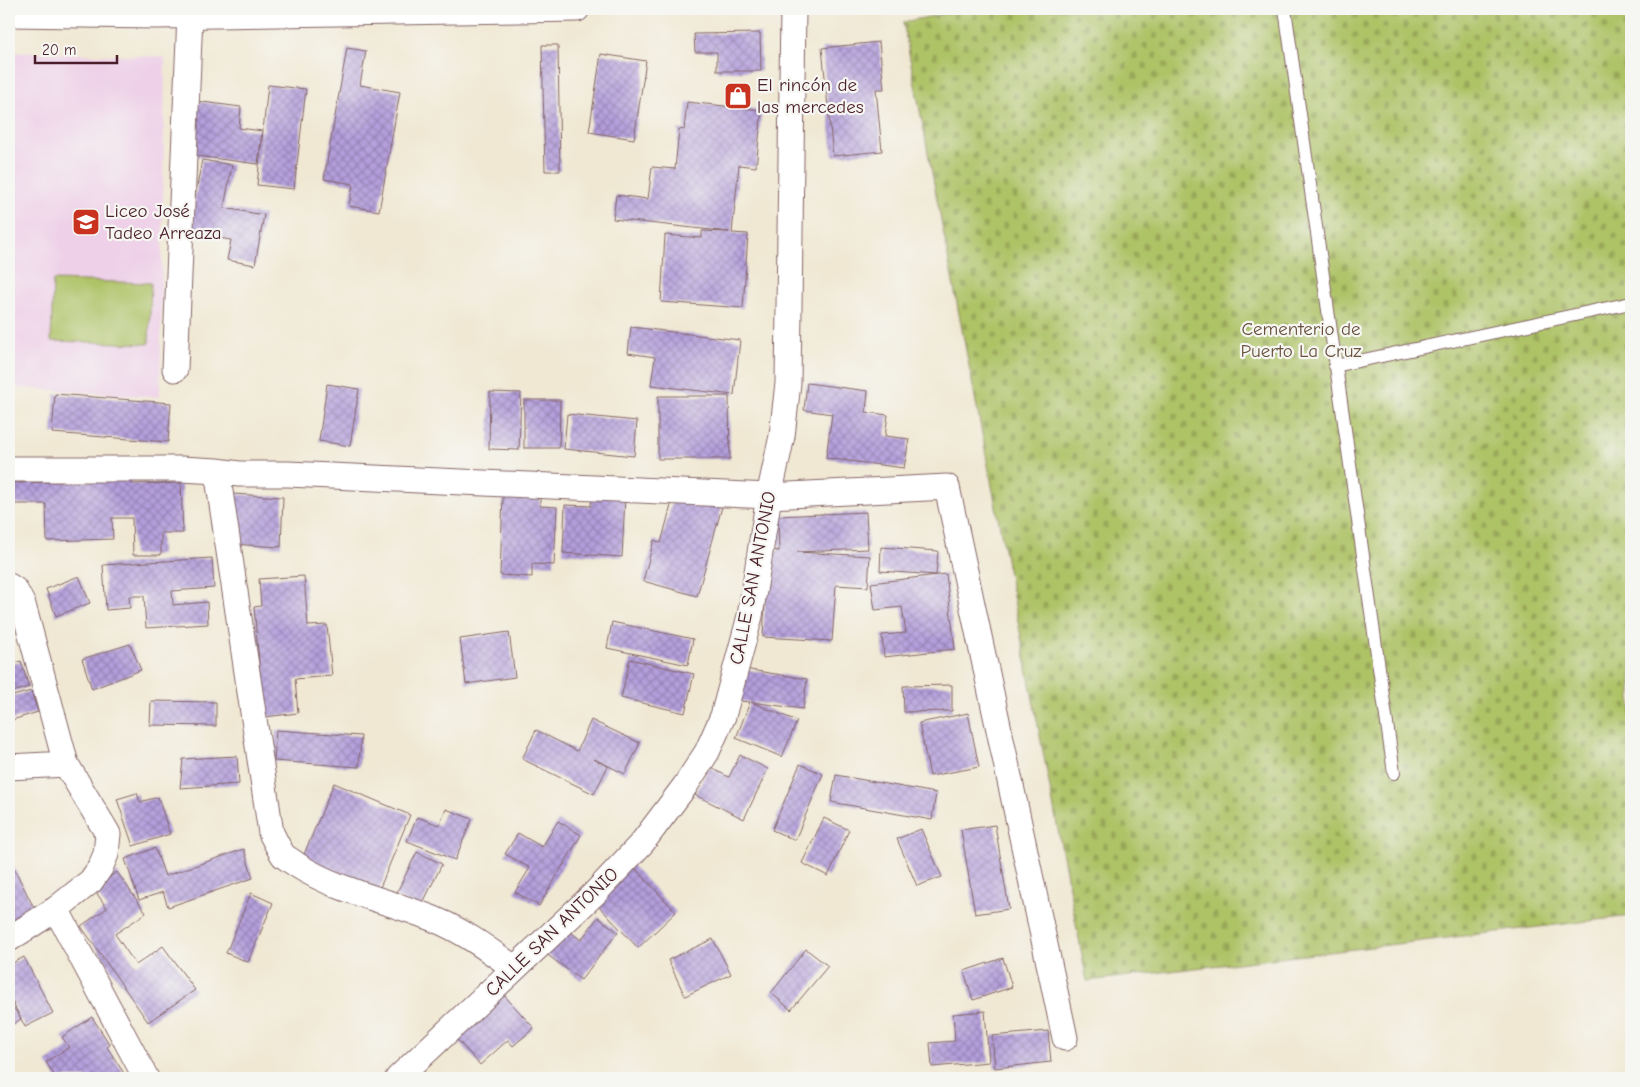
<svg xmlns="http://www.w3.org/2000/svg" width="1640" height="1087" viewBox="0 0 1640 1087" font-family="'Comic Neue',sans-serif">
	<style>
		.built { fill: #eed0e8 }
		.cemetery { fill: url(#cemetery-stones); stroke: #7c7048 }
		.pitch { fill: #aec266; stroke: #7c7048 }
		.building { fill: url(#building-cross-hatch) }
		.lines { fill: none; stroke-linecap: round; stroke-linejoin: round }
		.lane-casing { stroke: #846566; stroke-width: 14 }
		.street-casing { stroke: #846566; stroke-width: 27 }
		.lane { stroke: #fff; stroke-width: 12 }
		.street { stroke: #fff; stroke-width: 25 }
		.labels { text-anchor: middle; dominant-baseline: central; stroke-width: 4.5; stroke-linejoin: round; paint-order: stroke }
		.poi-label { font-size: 19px; fill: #4a1f2b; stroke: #f6f6f2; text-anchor: start }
		.park-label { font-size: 19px; fill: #68503d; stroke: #f6f6f2 }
		.street-label { font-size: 19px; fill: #4a1f2b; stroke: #f6f6f2 }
	</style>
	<defs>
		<pattern id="cemetery-stones" width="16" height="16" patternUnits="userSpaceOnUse" patternTransform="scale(1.25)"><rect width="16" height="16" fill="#aec266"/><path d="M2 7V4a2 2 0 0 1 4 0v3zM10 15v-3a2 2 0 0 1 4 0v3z" fill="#97a659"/></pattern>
		<pattern id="building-cross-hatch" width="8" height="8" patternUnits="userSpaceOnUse" patternTransform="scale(1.25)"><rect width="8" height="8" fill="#b49fdc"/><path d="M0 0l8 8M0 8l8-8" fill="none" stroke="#9481b3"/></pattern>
	</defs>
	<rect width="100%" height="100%" fill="#f6f6f2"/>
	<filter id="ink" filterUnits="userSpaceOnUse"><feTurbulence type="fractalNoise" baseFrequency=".02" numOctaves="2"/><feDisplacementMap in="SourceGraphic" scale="10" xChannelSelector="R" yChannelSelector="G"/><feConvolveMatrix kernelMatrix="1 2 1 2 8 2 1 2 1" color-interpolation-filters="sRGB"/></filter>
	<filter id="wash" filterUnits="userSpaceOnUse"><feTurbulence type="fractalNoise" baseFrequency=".0096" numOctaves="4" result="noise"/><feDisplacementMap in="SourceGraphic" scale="20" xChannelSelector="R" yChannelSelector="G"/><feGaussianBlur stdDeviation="1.12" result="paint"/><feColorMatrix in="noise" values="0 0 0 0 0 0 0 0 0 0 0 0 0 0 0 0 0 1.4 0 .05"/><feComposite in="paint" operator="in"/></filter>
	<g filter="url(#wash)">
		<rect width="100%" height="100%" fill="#f0e8d3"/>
		<path class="built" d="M9,52L165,57L160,397L9,387Z"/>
		<path class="cemetery" d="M969,9H1631V916L1087,981L903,22Z"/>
		<path class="pitch" d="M53,280L151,283L149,344L51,341Z"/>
		<g id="blocks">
			<path class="building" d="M760,33L761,71H717V52H695L694,34Z
				M879,42L884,89H876L882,151L833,156L822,48Z
				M542,45H558L560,171H545Z
				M347,48L366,51L360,85L400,92L379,211L349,206L353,184L324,179Z
				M601,54L646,61L634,139L589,132Z
				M268,85L306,89L294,189L257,185Z
				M195,101L241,107L239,128L262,131L258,164L188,155Z
				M687,102L762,110L756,167L739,165L732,233L748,234L743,308L661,302L665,235L702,238V231L729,232L613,219L616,195L648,199L652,167L675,169L679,129L684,130Z
				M202,160L232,165L224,208L264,215L255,265L227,260L231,240L188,233Z
				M631,327L740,340L734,395L651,385L655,357L628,353Z
				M807,383L868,391L866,412L888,415L885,436L909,439L904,468L826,458L832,414L804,410Z
				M327,384L359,389L350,446L319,441Z
				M490,392L521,393L519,450L489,449Z
				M55,394L171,403L168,442L52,433Z
				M658,396H729L730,459H658Z
				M524,400H560L559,448H524Z
				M567,414L637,421L634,456L564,449Z
				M131,480V484L181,483L183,533H161V555H133L132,518H112L113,539L47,541L46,504H11L10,483Z
				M233,494L283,497L281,547L230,544Z
				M674,494L722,507L697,596L643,581L654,540L661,543Z
				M592,495L625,497L622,557L563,553L565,505L591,506Z
				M503,496L540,498V506L557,507L554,565L532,564V577L500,575Z
				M866,512L868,549L797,552L870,556L868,587L836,585L832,641L763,637L768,550L779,551L778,516Z
				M881,547L938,551L936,575L880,571Z
				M212,558L214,588L172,591L173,605L207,602L208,624L146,628L144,596H129L130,608L106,610L103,565Z
				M946,574L955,649L884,657L882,635L906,633L902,607L875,610L871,583Z
				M79,576L90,603L56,616L46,589Z
				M304,576L308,626L327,625L332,676L295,679L298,713L264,717L254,607L261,606L259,579Z
				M612,622L693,639L688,665L607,648Z
				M509,632L515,677L466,684L460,639Z
				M130,644L141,670L92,689L82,659Z
				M630,659L694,674L685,713L621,698Z
				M21,661L29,687L9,693V665Z
				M744,669L807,679L803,709L751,702L797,721L782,757L736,738L750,702L739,701Z
				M952,685V711L904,712L903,686Z
				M31,691L38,712L9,721V697Z
				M151,701L216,702V726L150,725Z
				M968,713L979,767L930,776L919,723Z
				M591,720L640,743L625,774L594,759L608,766L594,794L522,759L536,730L577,751Z
				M276,730L361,736L359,767L274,761Z
				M740,755L768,769L744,819L695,795L709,767L729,777Z
				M237,756L239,784L180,788L183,759Z
				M800,764L823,774L795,840L772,830Z
				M836,775L936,793L932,820L831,802Z
				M334,783L410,815L377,895L300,864Z
				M137,793L140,802L158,797L170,834L133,846L117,799Z
				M446,809L472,819L455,860L407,841L417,817L439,825Z
				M824,818L849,830L828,876L802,863Z
				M558,821L581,835L539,906L515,892L530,868L505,854L518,833L542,847Z
				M995,825L1009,909L975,914L961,830Z
				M921,829L942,877L917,886L897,839Z
				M155,848L165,876L244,849L253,878L168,907L163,892L139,900L125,859Z
				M417,852L442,864L420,909L395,896Z
				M9,858L36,912L11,925L9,920Z
				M630,863L676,912L638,948L592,899Z
				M117,872L146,913L115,934L136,965L163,946L195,990L148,1022L81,926L107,908L93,888Z
				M251,893L273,903L248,962L226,953Z
				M598,917L618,932L581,980L545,953L564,927L581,940Z
				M713,939L731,974L685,996L668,960Z
				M806,949L828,966L791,1010L771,993Z
				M24,957L53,1013L25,1027L9,995V965Z
				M1003,958L1012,987L973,1000L964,971Z
				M501,992L534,1028L513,1046L508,1040L480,1065L453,1035Z
				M9,1001L21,1019L9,1027Z
				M985,1011L989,1062L932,1067L930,1043L955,1041L953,1014Z
				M92,1017L110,1045L107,1047L127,1078H56L46,1062L69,1047L62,1037Z
				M1048,1031L1051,1062L995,1068L992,1036Z"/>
		</g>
	</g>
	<g filter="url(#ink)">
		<use href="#blocks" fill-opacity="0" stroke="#846566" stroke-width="1"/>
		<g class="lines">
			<defs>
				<path id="lane" d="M1285,9L1394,773
					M1335,366L1631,303"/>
				<path id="street" d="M9,14L156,16L577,9
					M175,369L190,15
					M9,469H181L217,471L239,474H288L769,496L947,487L1065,1038
					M217,471L271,833C275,840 279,850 284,856C288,859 293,862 297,865C339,892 390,901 436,920C465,932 489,950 514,968
					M9,586L15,590L23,605L66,764L108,834L106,854L100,868L91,881L56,909L9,939
					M9,767L66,764
					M56,909L146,1078
					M398,1078L594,894L642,843L685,786L707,752L723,716L750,616L769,496L782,436L788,383L793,9"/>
			</defs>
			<use href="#lane" class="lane-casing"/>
			<use href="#street" class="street-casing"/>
			<use href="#lane" class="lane"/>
			<use href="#street" class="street"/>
		</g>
	</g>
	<defs>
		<symbol id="shop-square" viewBox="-11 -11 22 22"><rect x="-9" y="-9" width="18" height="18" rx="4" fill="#c8321e" stroke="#f6f6f2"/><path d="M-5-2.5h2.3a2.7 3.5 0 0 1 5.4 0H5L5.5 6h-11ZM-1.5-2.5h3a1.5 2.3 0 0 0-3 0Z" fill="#fff"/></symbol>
		<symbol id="school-square" viewBox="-11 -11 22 22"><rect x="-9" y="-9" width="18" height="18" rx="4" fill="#c8321e" stroke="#f6f6f2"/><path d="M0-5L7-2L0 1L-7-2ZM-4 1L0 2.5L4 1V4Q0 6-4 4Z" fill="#fff"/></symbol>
	</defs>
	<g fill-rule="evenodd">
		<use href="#shop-square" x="722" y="80" width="32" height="32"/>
		<use href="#school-square" x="70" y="206" width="32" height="32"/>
	</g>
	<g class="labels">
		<g class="poi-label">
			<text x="757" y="85">El rincón de<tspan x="757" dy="22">las mercedes</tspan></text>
			<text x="105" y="211">Liceo José<tspan x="105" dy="22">Tadeo Arreaza</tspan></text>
		</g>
		<g class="park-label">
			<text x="1301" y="329">Cementerio de<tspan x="1301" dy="22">Puerto La Cruz</tspan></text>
		</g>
		<g class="street-label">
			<text transform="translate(753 578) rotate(-79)">CALLE SAN ANTONIO</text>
			<text transform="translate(552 932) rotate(-44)">CALLE SAN ANTONIO</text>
		</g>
	</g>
	<rect width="1640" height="1087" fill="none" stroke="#f6f6f2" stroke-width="30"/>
	<path d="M35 55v8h82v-8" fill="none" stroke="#4a1f2b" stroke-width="2.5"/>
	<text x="42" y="55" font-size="15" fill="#4a1f2b" stroke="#f6f6f2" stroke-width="4" paint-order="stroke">20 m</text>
</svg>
